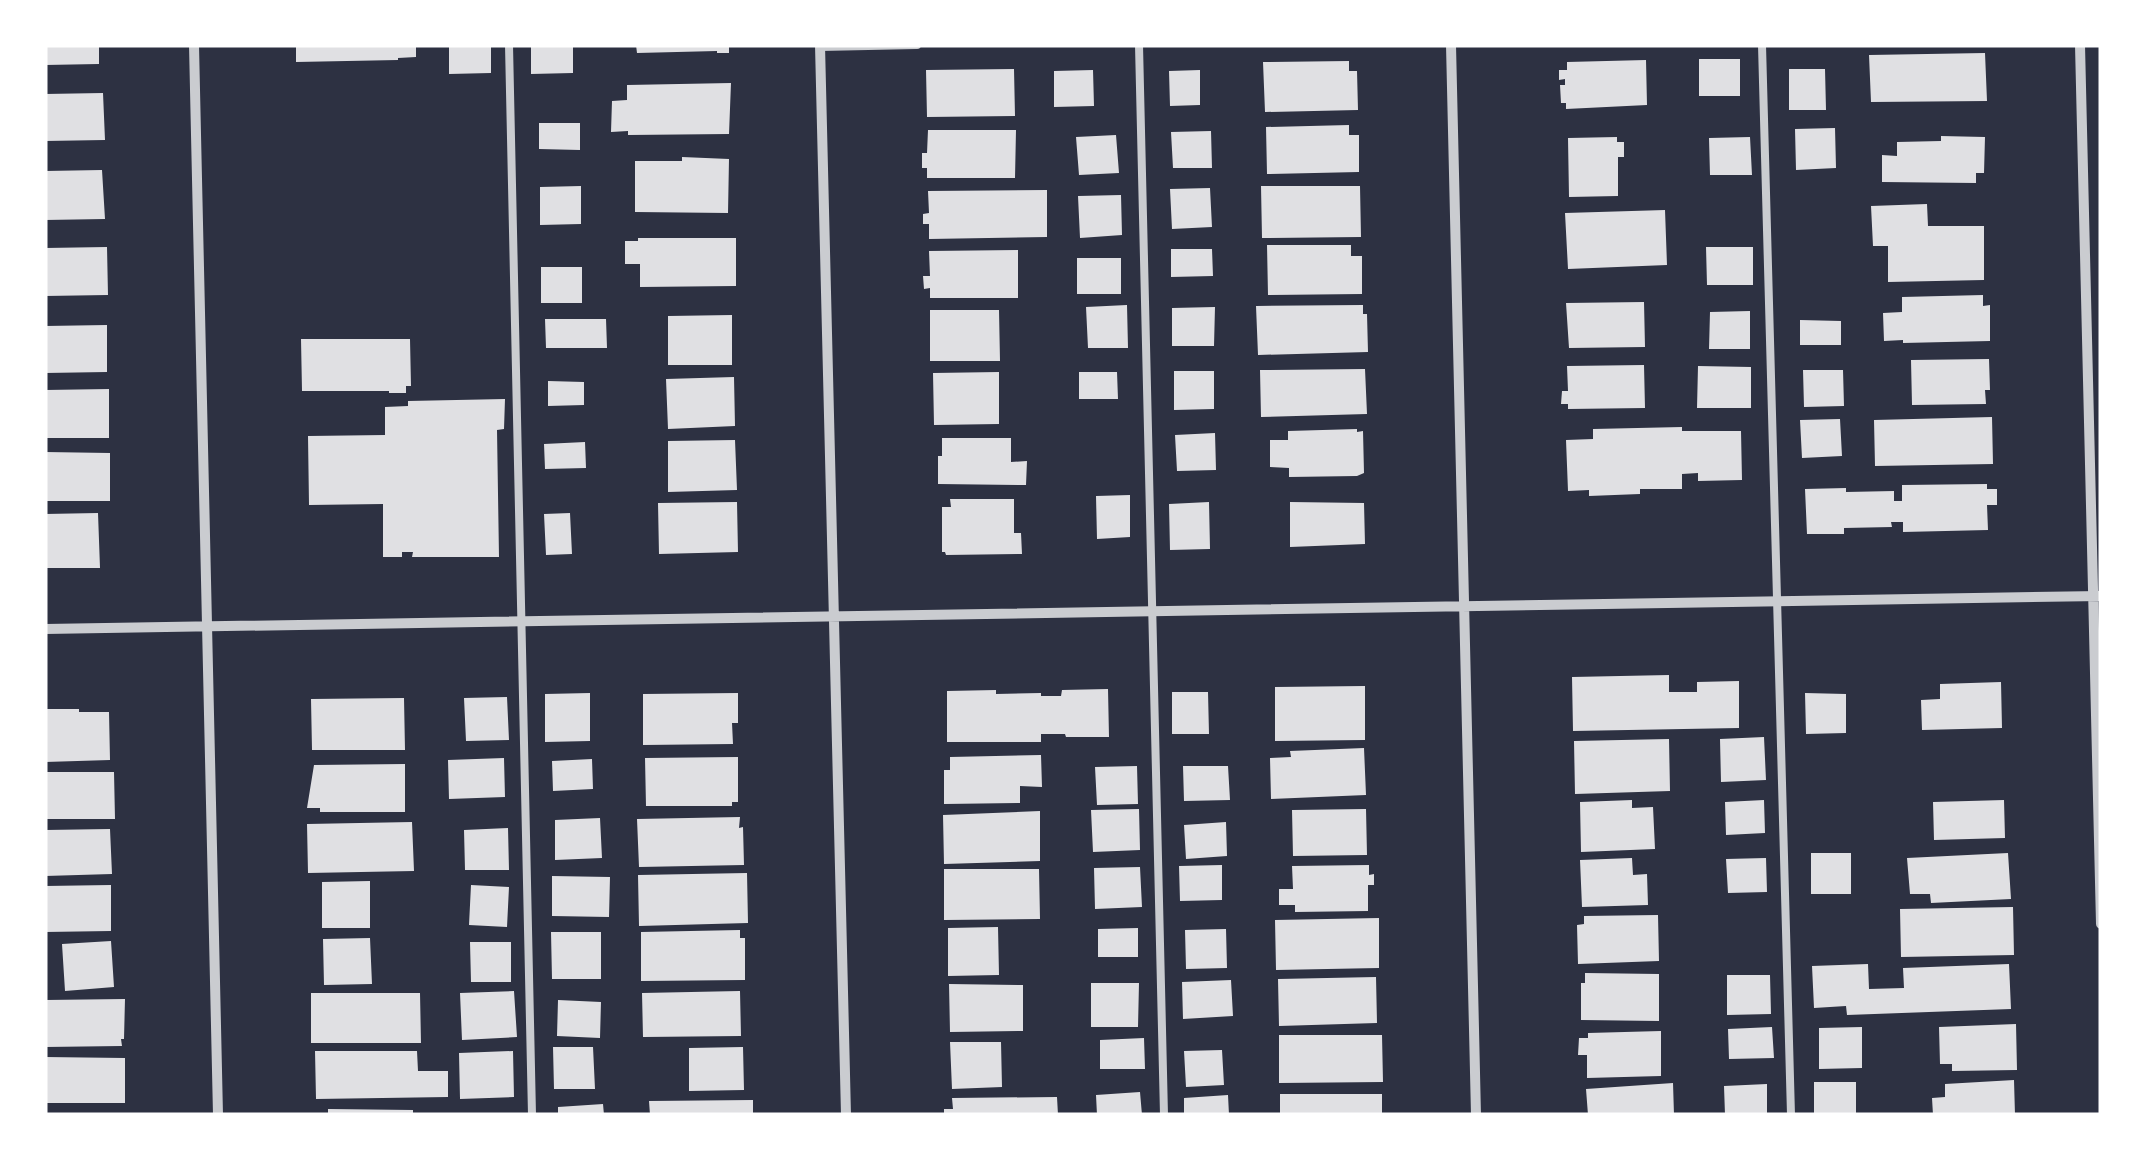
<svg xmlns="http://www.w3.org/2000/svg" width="2146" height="1160" viewBox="0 0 2146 1160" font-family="Inter,sans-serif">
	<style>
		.building { fill: #e0e0e3 }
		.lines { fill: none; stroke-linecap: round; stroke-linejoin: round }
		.service { stroke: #caccd0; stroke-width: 8 }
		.minor { stroke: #caccd0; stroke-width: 10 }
	</style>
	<rect width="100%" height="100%" fill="#2d3142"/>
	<path class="building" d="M45,45H99V64L45,65Z
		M296,45H416V57L398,58V60L296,62Z
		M449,45H491V73L449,74Z
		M531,45H573V73L531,74Z
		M636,45H729V53H717V51L637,53Z
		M1985,53L1987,101L1871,102L1869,55Z
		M1699,59H1740V96H1699Z
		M1646,60L1647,105L1566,109V103H1561L1560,85H1565V79L1559,80V70H1567V62Z
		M1349,61V71H1357L1358,110L1265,112L1263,62Z
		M1014,69L1015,116L927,117L926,70Z
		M1789,69H1825L1826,110H1789Z
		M1093,70L1094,106L1054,107V71Z
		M1200,70V105L1170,106L1169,71Z
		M731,83L729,134L628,135V131L611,132L612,101L627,100V85Z
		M103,93L105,140L45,141V94Z
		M539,123H580V150L539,149Z
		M1349,125V135H1359V172L1267,174L1266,127Z
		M1835,128L1836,168L1796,170L1795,129Z
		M928,130H1016L1015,178H927V168H922V153H927Z
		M1211,131L1212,168H1173L1171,132Z
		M1116,135L1119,173L1079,175L1076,137Z
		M1941,136L1985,137L1984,173H1976V183L1882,182V155L1897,156V142L1941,141Z
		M1617,137V142H1624V157H1618V196L1569,197L1568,138Z
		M1750,137L1752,175H1710L1709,138Z
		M682,157L729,159L728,213L635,212V161H682Z
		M102,170L105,219L45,220V171Z
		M581,186V224L540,225V187Z
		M1261,186H1360L1361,237L1262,238Z
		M1210,188L1212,227L1172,229L1170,189Z
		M1047,190V237L929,239V224H923V214L929,213L928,191Z
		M1121,195L1122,235L1080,238L1078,196Z
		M1927,204L1928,226H1984V280L1888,282V246H1873L1871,206Z
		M1665,210L1667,265L1568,269L1565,213Z
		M638,238H736V286L640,287V264H625V241H638Z
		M1267,245H1351V256H1362V294L1268,295Z
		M107,247L108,295L45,296V248Z
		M1706,247H1753V285H1707Z
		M1171,249H1212L1213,276L1171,277Z
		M1018,250V298H930V288L924,289L923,276H930L929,251Z
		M1077,258H1121V294H1077Z
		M541,267H582V303H541Z
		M1983,295V306L1990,305V341L1903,343V340L1884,341L1883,313L1902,312V297Z
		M1644,302L1645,347L1569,348L1566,303Z
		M1127,305L1128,348H1088L1086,307Z
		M1363,305V314H1367L1368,352L1258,355L1256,306Z
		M1215,307L1214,346H1172V308Z
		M930,310H999L1000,361H930Z
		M1750,311V349H1709L1710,312Z
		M732,315V365H668V316Z
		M545,319H606L607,348H546Z
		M1800,320L1841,321V345H1800Z
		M107,325V372L45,373V326Z
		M301,339H410L411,386H406V393H389V391H302Z
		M1989,359L1990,390H1985L1986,404L1912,405L1911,360Z
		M1644,365L1645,408L1568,409V404H1561L1562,391H1568L1567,366Z
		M1698,366L1751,367V408H1697Z
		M1365,369L1367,414L1261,417L1260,370Z
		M1803,370H1843L1844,406L1804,407Z
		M1174,371H1214V409L1174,410Z
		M999,372V424L934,425L933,373Z
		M1079,372H1117L1118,399H1079Z
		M734,377L735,426L668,429L666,379Z
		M548,381L584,382V405L548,406Z
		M109,389V438H45V390Z
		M505,399L504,429L497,430L499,557H412L413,552H402V557H383V504L309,505L308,436L385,435V407L408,406V401Z
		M1992,417L1993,464L1875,466L1874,420Z
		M1840,419L1842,456L1802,458L1800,420Z
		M1682,427V431H1741L1742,480L1698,481V473L1682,474V489H1640V494L1589,496V490L1568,491L1566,440L1593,439V429Z
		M1357,429V432L1363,431L1364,473L1357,476L1289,477V468L1270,467V440H1288V431Z
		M1215,433L1216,470L1177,471L1175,435Z
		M942,438H1011V462L1027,461L1026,485L938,484V456H942Z
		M735,440L737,490L668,492V441Z
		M585,442L586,468L545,469L544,444Z
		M45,452L110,453V501H45Z
		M1987,484V489H1997V505H1987L1988,530L1903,532V522H1891L1892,527L1844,528V534H1807L1805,489L1846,488V492L1894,491V501H1902V485Z
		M1130,495V537L1097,539L1096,496Z
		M950,499H1014V533H1021L1022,554L946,555L945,552H942V507H951Z
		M737,502L738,552L659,554L658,503Z
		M1209,502L1210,549L1170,550L1169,504Z
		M1290,502L1364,503L1365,544L1290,547Z
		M98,513L100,568H45V514Z
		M570,513L572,554L546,555L544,514Z
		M1669,675V692H1697V682L1739,681V728L1573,731L1572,677Z
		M2001,682L2002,728L1922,730L1921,700L1940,699V684Z
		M1365,686V740L1275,741V687Z
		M1108,689L1109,737H1066L1065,734H1041V742H947V691L996,690V694L1041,693V696H1061L1062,690Z
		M1172,692H1208L1209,734H1172Z
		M590,693V741L545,742V694Z
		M738,693V723H732L733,744L643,745V694Z
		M1805,693L1846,694V733L1806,734Z
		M507,697L509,740L466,741L464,698Z
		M404,698L405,750H312L311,699Z
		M45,709H79V712H109L110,760L45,762Z
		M1764,737L1766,780L1721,782L1720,739Z
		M1669,739L1670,791L1575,794L1574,741Z
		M1364,748L1366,795L1271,799L1270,758L1291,757L1290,751Z
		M1041,755L1042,787L1020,786V803L944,804V770H950V757Z
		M738,757V802H732V806H646L645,758Z
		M504,758L505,797L449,799L448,760Z
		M592,759L593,789L553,791L552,761Z
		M405,764V812H320V808H307L314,765Z
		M1137,766L1138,804L1097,805L1095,767Z
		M1183,766H1228L1230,800L1184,801Z
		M45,772H114L115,819H45Z
		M1632,800V808L1653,807L1655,849L1581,852L1580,802Z
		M1764,800L1765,833L1726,835L1725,802Z
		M2004,800L2005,838L1934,840L1933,802Z
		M1139,809L1140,850L1093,852L1091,810Z
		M1366,809L1367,855L1293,856L1292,810Z
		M1040,811V861L944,864L943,815Z
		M740,817L739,828L743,827L744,865L639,867L637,819Z
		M600,818L602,858L555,860V820Z
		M412,822L414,871L308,873L307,824Z
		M1226,822L1227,856L1186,859L1184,825Z
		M508,828L509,870H465L464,830Z
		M110,829L112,874L45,876V830Z
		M1811,853H1851V894H1811Z
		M2008,853L2011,899L1931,903L1930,894H1910L1907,858Z
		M1632,858L1633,875L1647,874L1648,905L1582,907L1580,860Z
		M1766,858L1767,892L1728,893L1726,859Z
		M1222,865V900L1180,901L1179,866Z
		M1369,865V875L1374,874V885H1368V911L1295,912V905H1279V889H1293L1292,866Z
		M1140,867L1142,907L1095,909L1094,868Z
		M944,869H1039L1040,919L944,920Z
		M747,873L748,923L639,926L638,875Z
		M552,876L610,877L609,917L552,916Z
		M370,881V928H322V882Z
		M111,885V931L45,932V886Z
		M471,885L509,887L507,927L469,925Z
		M2013,907L2014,955L1901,957L1900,909Z
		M1658,915L1659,961L1578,964L1577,925L1584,924V916Z
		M1379,918V968L1276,970L1275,920Z
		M998,927L999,975L948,976V928Z
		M1138,928V957H1098V929Z
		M1226,929L1227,968L1186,969L1185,930Z
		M740,930V938H745V980L641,981V932Z
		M551,932H601V979H552Z
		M370,938L372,984L324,985L323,939Z
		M111,941L114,987L65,991L62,944Z
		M470,942H511V982H471Z
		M1868,964L1869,989L1904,988L1903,968L2009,964L2011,1009L1847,1015L1846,1006L1814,1008L1812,966Z
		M1585,973L1659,974V1021L1581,1020V983H1585Z
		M1727,975H1770L1771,1014L1727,1015Z
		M1376,977L1377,1023L1279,1026L1278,979Z
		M1231,980L1233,1016L1183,1019L1182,982Z
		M1091,983H1139L1138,1027H1091Z
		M949,984L1023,985V1031L950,1032Z
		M514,991L517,1037L462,1040L460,993Z
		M740,991L741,1036L643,1037L642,993Z
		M311,993H420L421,1043H311Z
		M125,999L124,1039H121L122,1046L45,1047V1000Z
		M558,1000L601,1002L600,1038L557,1036Z
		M2016,1024L2017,1070L1952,1071V1064H1940L1939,1027Z
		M1772,1027L1774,1058L1729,1059L1728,1029Z
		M1862,1027V1068L1819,1069V1028Z
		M1661,1031V1076L1587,1078V1055H1578L1579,1038H1588V1033Z
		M1279,1035H1382L1383,1082L1279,1083Z
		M1144,1038L1145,1069H1100V1040Z
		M950,1042H1001L1002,1087L952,1089Z
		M553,1047H593L595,1089H554Z
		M743,1047L744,1090L689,1091V1048Z
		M1222,1050L1224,1085L1186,1087L1184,1051Z
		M315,1051H417L418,1071H448V1097L316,1099Z
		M513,1051L514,1097L460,1099L459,1053Z
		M45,1057L125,1058V1103H45Z
		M2014,1080L2015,1115H1933L1932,1098L1945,1097V1084Z
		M1814,1082H1856V1114L1814,1113Z
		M1673,1083L1674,1115H1588L1586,1089Z
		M1767,1084V1115H1725L1724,1086Z
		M1140,1092L1142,1115H1097L1096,1095Z
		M1280,1094H1382V1115H1280Z
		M1228,1095L1229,1115H1184V1098Z
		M1057,1097L1058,1115H944V1109H953L952,1098Z
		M753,1100V1115H650L649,1101Z
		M603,1104L604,1115H558V1107Z
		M328,1109L413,1110V1115H328Z"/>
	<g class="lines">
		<path class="service" d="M509,45L532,1115
			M1139,45L1164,1115
			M1762,45L1791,1115
			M820,47L917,45"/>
		<path class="minor" d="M194,45L218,1115
			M820,45L846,1115
			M1451,45L1476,1115
			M2080,45L2101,924
			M45,629L2101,596"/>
	</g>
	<rect width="2146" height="1160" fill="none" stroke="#ffffff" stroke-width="95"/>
</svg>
